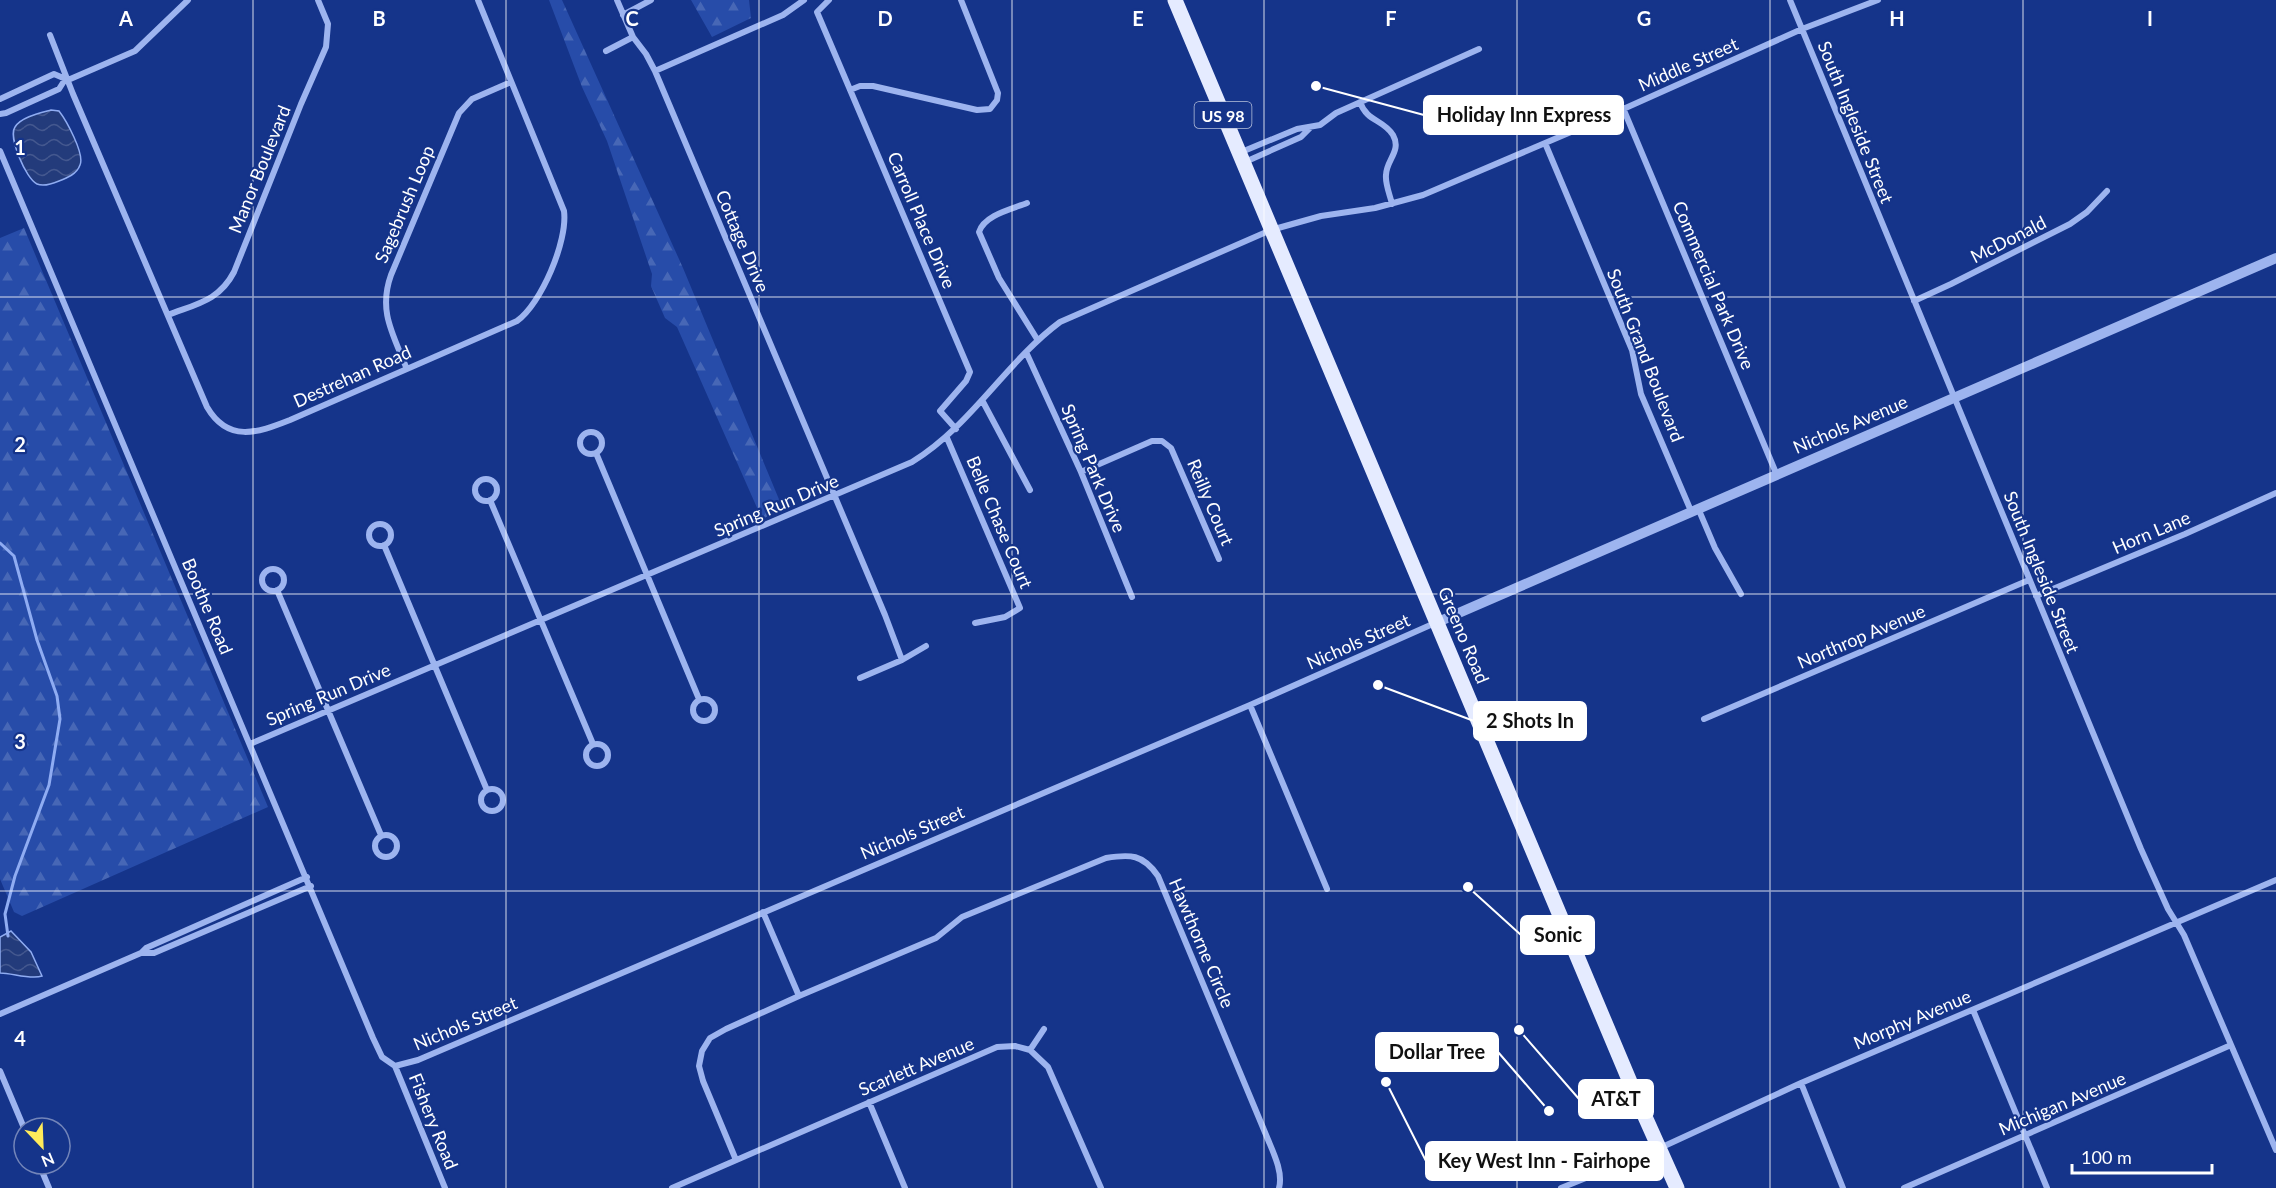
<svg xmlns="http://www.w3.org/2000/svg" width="2276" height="1188" viewBox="0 0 2276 1188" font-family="Lato,sans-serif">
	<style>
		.forest { fill: url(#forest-firs) }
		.water { fill: url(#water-waves); stroke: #8facf2; stroke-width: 1.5 }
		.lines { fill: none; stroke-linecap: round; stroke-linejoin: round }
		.stream { stroke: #8facf2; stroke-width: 3 }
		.minor { stroke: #9db4ef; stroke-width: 6 }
		.tertiary { stroke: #9db4ef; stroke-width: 10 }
		.primary { stroke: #e5ebff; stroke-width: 15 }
		.grid { fill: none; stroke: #fff; stroke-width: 1.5; stroke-opacity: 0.55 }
		.labels { text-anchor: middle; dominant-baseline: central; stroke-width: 4.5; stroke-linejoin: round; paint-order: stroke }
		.shield { fill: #15348a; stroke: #b9c2dc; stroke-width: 1.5 }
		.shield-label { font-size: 16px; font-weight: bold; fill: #fff }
		.street-label { font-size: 18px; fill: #fff; stroke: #15348a }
		.grid-label { font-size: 20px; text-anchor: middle; font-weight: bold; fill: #fff; stroke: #15348a; stroke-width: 4.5; stroke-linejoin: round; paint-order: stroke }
		.leader { fill: none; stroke: #fff; stroke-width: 2 }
		.callout-dot { fill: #fff; stroke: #15348a; stroke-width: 2 }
		.callout { fill: #fff; stroke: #fff; stroke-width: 2 }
		.callout-label { font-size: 20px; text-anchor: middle; font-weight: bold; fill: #111 }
	</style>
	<defs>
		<pattern id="forest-firs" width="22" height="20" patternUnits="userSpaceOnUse" patternTransform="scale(1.5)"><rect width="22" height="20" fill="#274ca9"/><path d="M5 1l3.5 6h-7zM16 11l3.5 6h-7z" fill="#4767b6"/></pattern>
		<pattern id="water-waves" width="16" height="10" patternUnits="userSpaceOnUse" patternTransform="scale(1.5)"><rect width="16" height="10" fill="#233b7b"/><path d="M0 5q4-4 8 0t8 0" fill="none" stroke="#44588f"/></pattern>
	</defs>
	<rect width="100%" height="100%" fill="#15348a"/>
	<path class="forest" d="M549,0H562L683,268L783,509L762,519L677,327L665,318L651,286L652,274L607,141L582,87Z
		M691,0H749L751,18L712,37Z
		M24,228L268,807L22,916L14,912L0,879V238Z"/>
	<path class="water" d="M51,110L59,111C66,120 85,154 80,165C77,174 67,178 59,181C52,184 44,187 37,184C26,179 8,137 15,127C21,117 40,113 51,110Z
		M11,931L31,952L42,976C31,980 12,973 0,973V937Z"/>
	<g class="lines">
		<path class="stream" d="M0,543L14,556L37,640L57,696L60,719L49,785L15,876L5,914L8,936"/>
		<path class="minor" d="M617,0L633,37L646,54L655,71L885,615L902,660
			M829,0L817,12L970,372L966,381L940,411L956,429
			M1790,0L2141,849L2168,909L2184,935L2276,1150
			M623,15L651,0
			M50,35L73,94L207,407C228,443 257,433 290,420L517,321C541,304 568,241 564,211L478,0
			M606,51L633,37
			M655,71L783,15L804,0
			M850,90L860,86H873L977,110L990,109L997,100L998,93L961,0
			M0,99L54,74L68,80L135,51L188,0
			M1360,102C1367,122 1383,119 1393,135C1402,151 1386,160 1386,175C1385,184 1390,195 1392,204
			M1623,108L1776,473
			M0,114L6,113L59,89L66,78
			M1545,143L1632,350L1641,394L1691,511
			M0,151L373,1038L382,1057L395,1066
			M1239,153L1297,129L1320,125L1336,113L1479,49
			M1245,162L1301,137L1310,128
			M1027,203C1012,209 984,215 979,232L999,278L1037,339
			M1914,301L1951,284L2070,224L2087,212L2107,191
			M168,315C196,304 219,301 234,272L301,104L326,47L328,24L318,0
			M1026,352L1081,472L1132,597
			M406,367C393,334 378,311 391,275L459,113L472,99L511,82
			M982,400L1030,490
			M580 443a11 11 0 1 1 22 0a11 11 0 1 1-22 0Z
			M947,438L1020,608L1005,617L975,623
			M596,453L699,699
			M1081,472L1152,441H1162L1171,448L1219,559
			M475 490a11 11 0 1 1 22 0a11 11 0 1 1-22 0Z
			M490,500L593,744
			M1698,508L1715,548L1741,594
			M369 535a11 11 0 1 1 22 0a11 11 0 1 1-22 0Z
			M384,545L487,790
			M262 580a11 11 0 1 1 22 0a11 11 0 1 1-22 0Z
			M277,590L381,835
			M2036,596L2185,534L2276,493
			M860,678L902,660L926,646
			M693 710a11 11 0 1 1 22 0a11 11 0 1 1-22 0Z
			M1250,705L1327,889
			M1704,719L2029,580
			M586 755a11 11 0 1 1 22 0a11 11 0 1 1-22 0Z
			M250,744L912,462C971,426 1005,363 1060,322L1271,230L1321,216L1375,208L1423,195L1592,123L1802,29L1878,0
			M481 800a11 11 0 1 1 22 0a11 11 0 1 1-22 0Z
			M375 846a11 11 0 1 1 22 0a11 11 0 1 1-22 0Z
			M763,912L799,996
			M141,953L146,948L307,877
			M1973,1010L2047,1188
			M0,1014L134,956L141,953H154L311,886
			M1030,1050L1044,1029
			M395,1066L418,1060L1250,705L1435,623
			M395,1066L445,1188
			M0,1071L24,1128
			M1801,1083L1843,1188
			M869,1102L905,1188
			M736,1160L703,1081L699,1066L702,1051L710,1038L726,1029L799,996L936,938L962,917L1106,858C1130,854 1143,854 1158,876L1269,1142C1275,1156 1283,1174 1279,1188
			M39,1164L49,1188
			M672,1188L997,1047L1015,1046L1030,1050L1048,1067L1101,1188
			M1561,1188L1660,1148L1801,1083L2276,880
			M1904,1188L2231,1045"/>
		<path class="tertiary" d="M1438,622L2276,258"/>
		<path class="primary" d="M1175,0L1638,1101L1677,1188"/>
	</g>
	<path class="grid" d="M253,0V1188M506,0V1188M759,0V1188M1012,0V1188M1264,0V1188M1517,0V1188M1770,0V1188M2023,0V1188M0,297H2276M0,594H2276M0,891H2276"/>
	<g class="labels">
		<rect class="shield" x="1194.5" y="102" width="57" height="26" rx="4.5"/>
		<g class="shield-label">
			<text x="1223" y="115">US 98</text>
		</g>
		<g class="street-label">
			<text transform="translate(1688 64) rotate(-24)">Middle Street</text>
			<text transform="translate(1856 122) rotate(68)">South Ingleside Street</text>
			<text transform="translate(259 169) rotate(-68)">Manor Boulevard</text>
			<text transform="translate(404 204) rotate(-67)">Sagebrush Loop</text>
			<text transform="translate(922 220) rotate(67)">Carroll Place Drive</text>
			<text transform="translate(2008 239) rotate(-27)">McDonald</text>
			<text transform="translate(743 241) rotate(67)">Cottage Drive</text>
			<text transform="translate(1714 285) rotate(67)">Commercial Park Drive</text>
			<text transform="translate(1646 355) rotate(69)">South Grand Boulevard</text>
			<text transform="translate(352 376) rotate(-24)">Destrehan Road</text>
			<text transform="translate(1850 424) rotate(-23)">Nichols Avenue</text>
			<text transform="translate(1094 468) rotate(67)">Spring Park Drive</text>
			<text transform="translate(1211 502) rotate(67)">Reilly Court</text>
			<text transform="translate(776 505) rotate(-23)">Spring Run Drive</text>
			<text transform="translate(1000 522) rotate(67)">Belle Chase Court</text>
			<text transform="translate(2151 532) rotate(-23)">Horn Lane</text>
			<text transform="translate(2042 572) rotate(68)">South Ingleside Street</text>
			<text transform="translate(208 606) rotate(67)">Boothe Road</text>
			<text transform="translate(1464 635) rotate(67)">Greeno Road</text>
			<text transform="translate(1861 636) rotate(-23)">Northrop Avenue</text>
			<text transform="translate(1358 641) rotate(-24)">Nichols Street</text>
			<text transform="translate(328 694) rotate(-23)">Spring Run Drive</text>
			<text transform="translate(912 832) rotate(-23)">Nichols Street</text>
			<text transform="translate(1202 943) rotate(67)">Hawthorne Circle</text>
			<text transform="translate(1912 1019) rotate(-23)">Morphy Avenue</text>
			<text transform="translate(465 1023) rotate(-23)">Nichols Street</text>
			<text transform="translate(916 1066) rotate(-23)">Scarlett Avenue</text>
			<text transform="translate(2062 1103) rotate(-23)">Michigan Avenue</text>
			<text transform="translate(434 1121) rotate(68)">Fishery Road</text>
		</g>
	</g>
	<g class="grid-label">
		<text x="126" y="26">A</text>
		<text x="379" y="26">B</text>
		<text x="632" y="26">C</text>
		<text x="885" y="26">D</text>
		<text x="1138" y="26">E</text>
		<text x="1391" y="26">F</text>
		<text x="1644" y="26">G</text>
		<text x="1897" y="26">H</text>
		<text x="2150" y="26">I</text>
		<text x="20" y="155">1</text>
		<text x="20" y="452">2</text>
		<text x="20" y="749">3</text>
		<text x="20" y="1046">4</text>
	</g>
	<path class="leader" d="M1316 86L1424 115M1378 685L1474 721M1468 887L1521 935M1549 1111L1498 1052M1519 1030L1579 1099M1386 1082L1426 1161"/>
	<g class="callout-dot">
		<circle cx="1316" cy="86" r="6"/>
		<circle cx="1378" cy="685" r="6"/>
		<circle cx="1468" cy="887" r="6"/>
		<circle cx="1549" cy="1111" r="6"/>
		<circle cx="1519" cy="1030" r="6"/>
		<circle cx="1386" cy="1082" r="6"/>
	</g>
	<g class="callout">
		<rect x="1424" y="96" width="199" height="38" rx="6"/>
		<rect x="1474" y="702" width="112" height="38" rx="6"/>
		<rect x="1521" y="916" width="73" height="38" rx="6"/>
		<rect x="1376" y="1033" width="122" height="38" rx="6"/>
		<rect x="1579" y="1080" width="74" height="38" rx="6"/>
		<rect x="1426" y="1142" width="237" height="38" rx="6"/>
	</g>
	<g class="callout-label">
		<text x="1524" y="122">Holiday Inn Express</text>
		<text x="1530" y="728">2 Shots In</text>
		<text x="1558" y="942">Sonic</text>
		<text x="1437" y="1059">Dollar Tree</text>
		<text x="1616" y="1106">AT&amp;T</text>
		<text x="1544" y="1168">Key West Inn - Fairhope</text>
	</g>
	<g transform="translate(42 1146) rotate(157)"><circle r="28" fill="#15348a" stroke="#7385b9" stroke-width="1.5"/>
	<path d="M0-4.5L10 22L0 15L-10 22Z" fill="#ffeb5b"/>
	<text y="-9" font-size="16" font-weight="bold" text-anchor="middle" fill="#ffffff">N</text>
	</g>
	<path d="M2072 1164v9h140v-9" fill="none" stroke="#ffffff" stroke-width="3"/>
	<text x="2081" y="1164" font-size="18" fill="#ffffff" stroke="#15348a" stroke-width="4.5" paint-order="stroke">100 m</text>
</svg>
